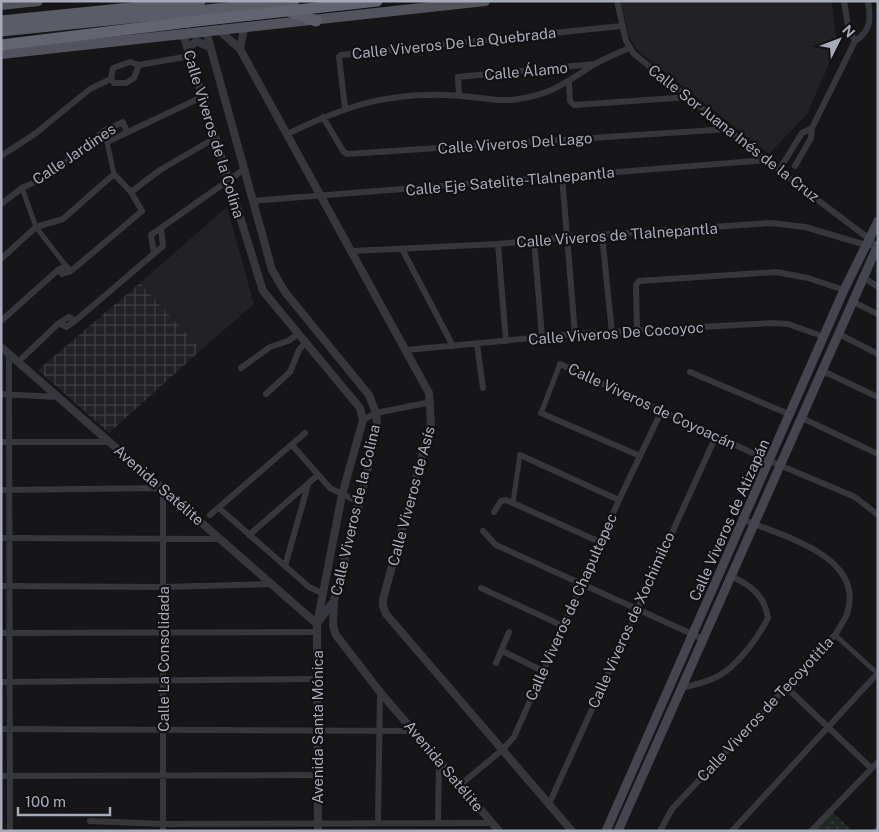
<svg xmlns="http://www.w3.org/2000/svg" width="879" height="832" viewBox="0 0 879 832" font-family="'Public Sans',sans-serif">
	<style>
		.built { fill: #222225 }
		.industrial { fill: url(#industrial-grid) }
		.park { fill: url(#park-dots) }
		.lines { fill: none; stroke-linecap: round; stroke-linejoin: round }
		.pedestrian { stroke: #36373d; stroke-width: 5 }
		.minor { stroke: #36373d; stroke-width: 6 }
		.tertiary { stroke: #36373d; stroke-width: 8 }
		.secondary { stroke: #44454e; stroke-width: 9 }
		.primary { stroke: #52535d; stroke-width: 10 }
		.trunk { stroke: #5a5c66; stroke-width: 11 }
		.motorway { stroke: #62646f; stroke-width: 11 }
		.motorway-bridge { stroke: #62646f; stroke-width: 11 }
		.labels { text-anchor: middle; dominant-baseline: central; stroke-width: 4.5; stroke-linejoin: round; paint-order: stroke }
		.street-label { font-size: 15px; fill: #a7aab9; stroke: #111113 }
	</style>
	<defs>
		<pattern id="industrial-grid" width="8" height="8" patternUnits="userSpaceOnUse" patternTransform="scale(1.25)"><rect width="8" height="8" fill="#222225"/><path d="M0 4h8M4 0v8" fill="none" stroke="#3f3f43"/></pattern>
		<pattern id="park-dots" width="8" height="8" patternUnits="userSpaceOnUse" patternTransform="scale(1.25)"><rect width="8" height="8" fill="#1f2822"/><path d="M2 2h.1M6 6h.1" fill="none" stroke="#3d4440" stroke-width="1.8" stroke-linecap="round"/></pattern>
	</defs>
	<rect width="100%" height="100%" fill="#161618"/>
	<path class="built" d="M620,1H832L836,37L831,60L807,114L769,154L638,51L630,39Z
		M227,207L254,304L201,350L140,283Z"/>
	<path class="industrial" d="M140,283L201,350L109,433L38,370Z"/>
	<path class="park" d="M831,811L852,831H813Z"/>
	<g class="lines">
		<path class="pedestrian" d="M107,142L114,174
			M22,188L36,227L66,266
			M541,413L560,364
			M513,502L520,455
			M835,635L877,673"/>
		<path class="minor" d="M617,1L626,41L634,54L794,182L872,241
			M844,1L848,26L855,41
			M130,62L139,65L134,78L126,83H114L111,79L113,68Z
			M139,65L190,56
			M569,83L570,101L574,105L690,97
			M459,95L458,77L594,64
			M345,108L339,57L341,55L621,26
			M323,117L343,151L347,154L729,129
			M104,131L107,142L202,97
			M287,134C344,107 383,93 447,95C471,95 495,103 519,99C555,93 566,82 595,64C606,58 618,53 629,48
			M1,156L36,133L90,89L111,79
			M795,166L811,138L812,128L855,41C871,31 871,19 868,1
			M779,170L802,133L812,128
			M562,176L575,334
			M131,192L160,170L215,138
			M252,201L768,160
			M1,204L22,188L50,175L104,131L123,122L127,132
			M602,235L612,333
			M534,240L542,337
			M498,244L506,341
			M402,249L453,346
			M353,251L498,244L566,237L771,223L805,227L866,245L877,246
			M154,253L151,235L243,170
			M1,259L36,227L63,219L114,174L131,192L142,211L71,271L62,274L58,270
			M863,277L878,287
			M853,302L878,314
			M1,321L58,270L66,266L71,271
			M59,323L66,327L75,321L163,246L161,228
			M637,331L636,285L639,281L776,272L808,278L844,290
			M839,334L878,354
			M477,344L483,388
			M406,350L575,334L772,323L788,324L825,337
			M9,354L10,831
			M18,362L59,323L69,317L75,321
			M560,364L770,461L855,497L878,515
			M241,368L270,347L288,341L298,334
			M823,371L878,397
			M690,372L791,415
			M1,394L57,397
			M266,394L290,372L299,350L306,342
			M541,413L640,456
			M802,418L878,454
			M363,420L376,413L431,402
			M1,442H111
			M292,445L330,488L359,502
			M520,455L619,500
			M1,490L163,488V831
			M219,508L309,587L322,593
			M494,512L501,501L506,500L600,542
			M210,515L305,433
			M483,531L496,545L703,639
			M249,535L318,475
			M1,538L220,539
			M285,566L308,485
			M1,586L163,587L273,584
			M481,588L563,626
			M1,633L317,632
			M502,651L543,671
			M496,663L509,632
			M1,682L316,679
			M786,687L871,768
			M682,688C692,685 703,683 712,679C734,671 758,638 768,618C764,595 752,586 731,576
			M1,729L414,731
			M1,776L317,775
			M460,785L502,750L514,737L619,500L661,412
			M549,804L716,436
			M90,821L163,824L492,823
			M378,823L380,692
			M438,823L439,761
			M660,831L672,809L835,635C839,628 844,621 847,614C866,556 782,536 744,520
			M732,831L878,673
			M811,831L878,762
			M876,831L878,829"/>
		<path class="tertiary" d="M206,31L272,270L285,292L369,395L376,413L377,423L367,472L334,601L318,622
			M220,31L240,49L429,393L431,424L383,599V606L386,614L572,831
			M183,34L263,291L360,408L363,420L342,495L317,624L318,831
			M188,49L196,41L210,47
			M240,49L244,29
			M1,347L317,624
			M334,603L333,626L336,635L380,692L499,831"/>
		<path class="secondary" d="M606,831L844,290L878,221
			M618,831L878,245"/>
		<path class="primary" d="M1,5L38,1
			M1,54L485,1"/>
		<path class="trunk" d="M286,10L316,21
			M1,21L200,1
			M1,31L294,1"/>
		<path class="motorway" d="M1,45L188,22"/>
		<path class="motorway-bridge" d="M188,22L377,1"/>
	</g>
	<g class="labels">
		<g class="street-label">
			<text transform="translate(454 43) rotate(-6)">Calle Viveros De La Quebrada</text>
			<text transform="translate(526 71) rotate(-5)">Calle Álamo</text>
			<text transform="translate(734 133) rotate(38)">Calle Sor Juana Inés de la Cruz</text>
			<text transform="translate(214 134) rotate(73)">Calle Viveros de la Colina</text>
			<text transform="translate(515 143) rotate(-4)">Calle Viveros Del Lago</text>
			<text transform="translate(74 154) rotate(-34)">Calle Jardines</text>
			<text transform="translate(510 181) rotate(-5)">Calle Eje Satelite-Tlalnepantla</text>
			<text transform="translate(617 235) rotate(-4)">Calle Viveros de Tlalnepantla</text>
			<text transform="translate(616 333) rotate(-4)">Calle Viveros De Cocoyoc</text>
			<text transform="translate(652 406) rotate(25)">Calle Viveros de Coyoacán</text>
			<text transform="translate(159 485) rotate(41)">Avenida Satélite</text>
			<text transform="translate(411 496) rotate(-75)">Calle Viveros de Asís</text>
			<text transform="translate(355 510) rotate(-77)">Calle Viveros de la Colina</text>
			<text transform="translate(729 520) rotate(-66)">Calle Viveros de Atizapán</text>
			<text transform="translate(571 607) rotate(-66)">Calle Viveros de Chapultepec</text>
			<text transform="translate(631 620) rotate(-66)">Calle Viveros de Xochimilco</text>
			<text transform="translate(163 659) rotate(-90)">Calle La Consolidada</text>
			<text transform="translate(765 709) rotate(-47)">Calle Viveros de Tecoyotitla</text>
			<text transform="translate(317 727) rotate(-90)">Avenida Santa Mónica</text>
			<text transform="translate(444 766) rotate(50)">Avenida Satélite</text>
		</g>
	</g>
	<rect width="879" height="832" fill="none" stroke="#a7aab9" stroke-width="5"/>
	<g transform="translate(839 40) rotate(48)" stroke="#111113" stroke-width="4" paint-order="stroke">
	<path d="M0-4L9 19L0 12L-9 19Z" fill="#a7aab9"/>
	<text y="-8" font-size="14" font-weight="bold" text-anchor="middle" fill="#a7aab9">N</text>
	</g>
	<path d="M18 807v8h92v-8" fill="none" stroke="#a7aab9" stroke-width="2.5"/>
	<text x="25" y="807" font-size="15" fill="#a7aab9" stroke="#111113" stroke-width="4" paint-order="stroke">100 m</text>
</svg>
